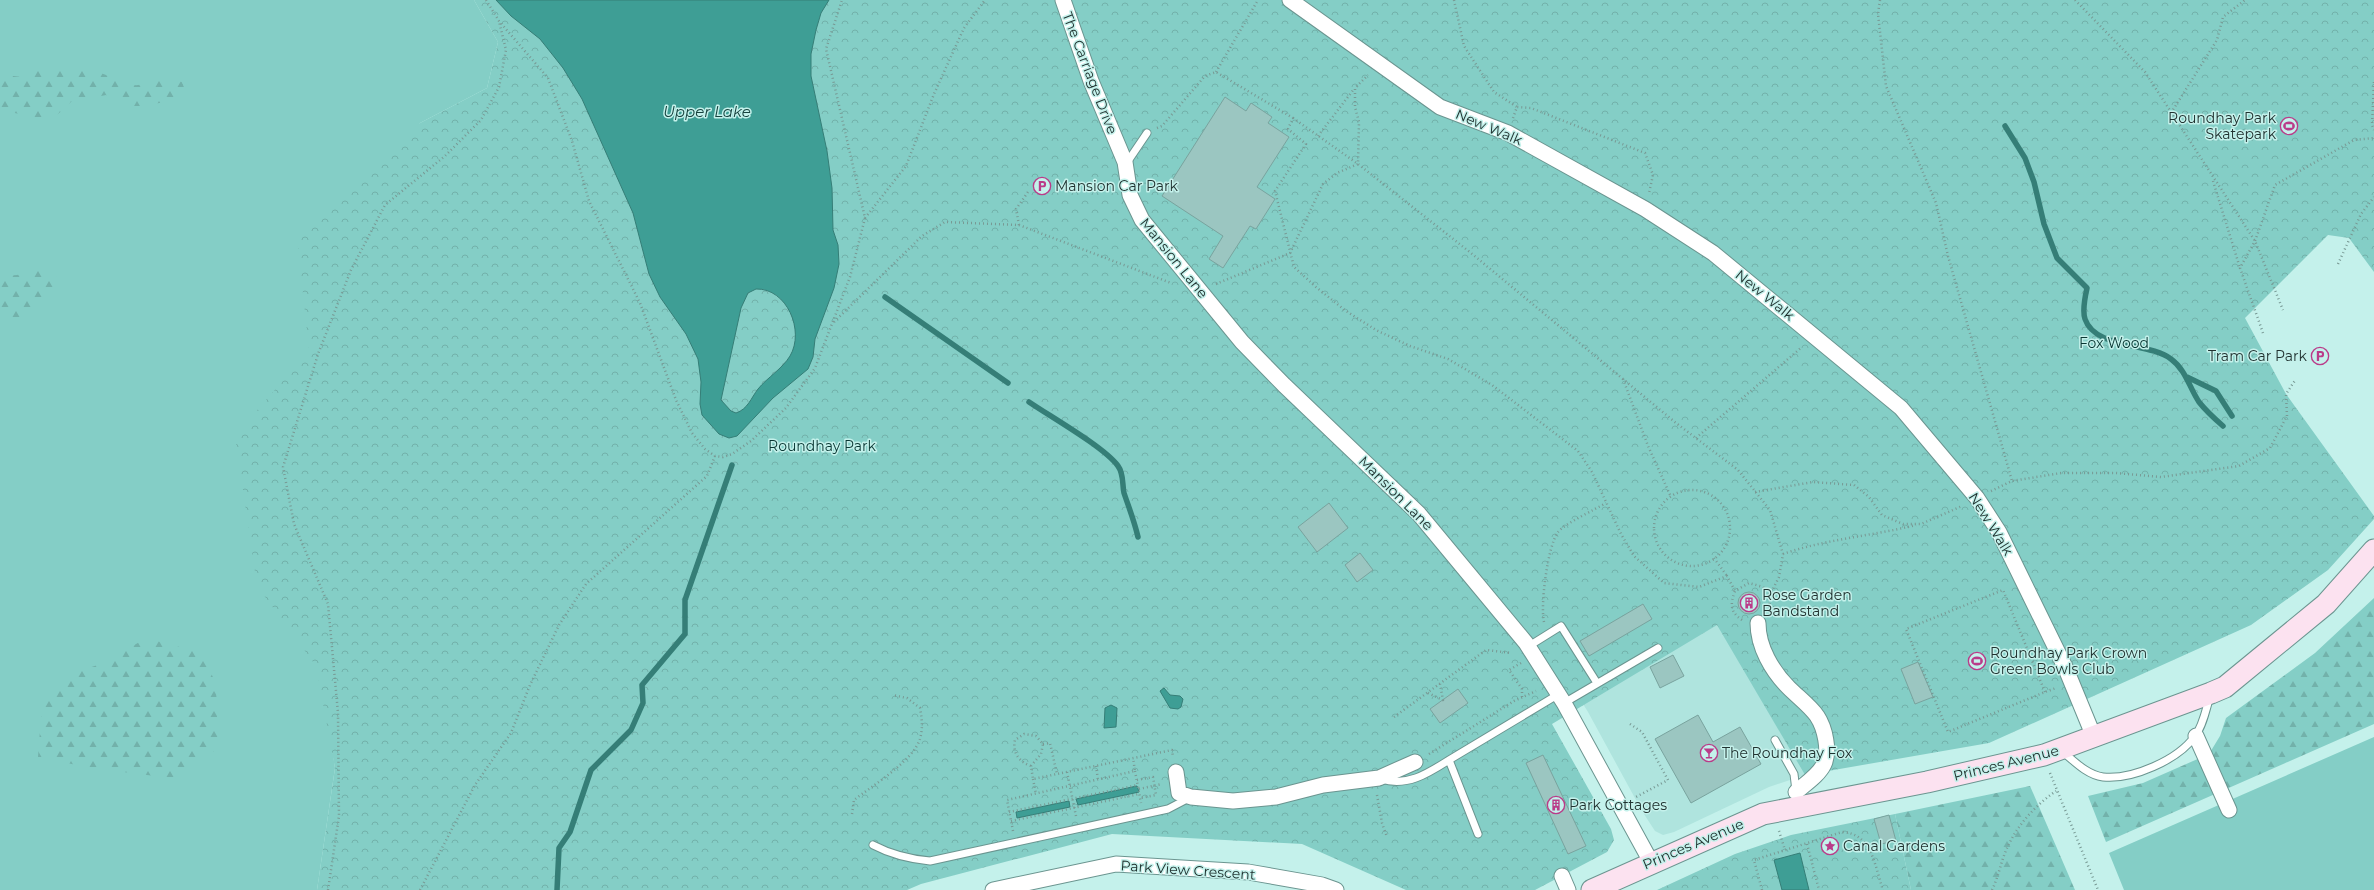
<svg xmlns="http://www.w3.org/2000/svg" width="2374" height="890" viewBox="0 0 2374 890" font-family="Montserrat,sans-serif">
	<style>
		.built { fill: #afe4de }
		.green { fill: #84cec6 }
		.forest { fill: url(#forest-firs) }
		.park { fill: url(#park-crowns) }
		.water { fill: #3e9e95; stroke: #357e77; fill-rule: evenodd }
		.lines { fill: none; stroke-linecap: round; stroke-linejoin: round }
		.stream { stroke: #357e77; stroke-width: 5.5 }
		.building { fill: #9bc6c1; stroke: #79a39e }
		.lane-casing { stroke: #6b9590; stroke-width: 9 }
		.street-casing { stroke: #6b9590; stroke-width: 17 }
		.secondary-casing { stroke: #6b9590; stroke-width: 23 }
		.path { stroke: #789994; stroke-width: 2.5; stroke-dasharray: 1 3; stroke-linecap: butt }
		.lane { stroke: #fff; stroke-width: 7 }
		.street { stroke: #fff; stroke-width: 15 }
		.secondary { stroke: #fce2f0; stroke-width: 21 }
		.labels { text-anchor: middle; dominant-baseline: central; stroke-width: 3; stroke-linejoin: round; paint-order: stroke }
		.street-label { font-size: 14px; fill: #203230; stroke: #c4f1eb }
		.poi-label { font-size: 14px; fill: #203230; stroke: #c4f1eb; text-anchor: start }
		.park-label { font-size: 14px; fill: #093733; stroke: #c4f1eb }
		.water-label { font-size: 15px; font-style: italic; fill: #17433f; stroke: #c4f1eb }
	</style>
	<defs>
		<pattern id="forest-firs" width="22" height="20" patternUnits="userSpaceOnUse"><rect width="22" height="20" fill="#84cec6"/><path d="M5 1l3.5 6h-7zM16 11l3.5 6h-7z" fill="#72b1aa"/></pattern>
		<pattern id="park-crowns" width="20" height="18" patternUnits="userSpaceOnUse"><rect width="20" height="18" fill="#84cec6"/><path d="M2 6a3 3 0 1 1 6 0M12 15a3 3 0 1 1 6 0" fill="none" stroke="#72b1aa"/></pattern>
	</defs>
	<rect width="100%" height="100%" fill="#c4f1eb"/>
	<path class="built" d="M1718,625L1805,775L1769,787L1674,832L1663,835L1655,831L1642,811L1588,712L1541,636Z"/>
	<path class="green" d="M0,0H474L498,42L487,88L420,123L311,348L320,666L335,768L317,890H0Z
		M2374,737V890H2124L2109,853Z"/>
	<path class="forest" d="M40,68C61,72 77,68 97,72C111,75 120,84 134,85C140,86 146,82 152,81C162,79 172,79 182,82L185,90L179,100L140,106H127L106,95L71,102L56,116L39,118L0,110V76C18,73 26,84 40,68Z
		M30,271H50L64,284L39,304L30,308L24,316L13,322L0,320V276L17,275Z
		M2374,598V724L2106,842L2088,796L2143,783L2209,754L2220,736L2226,718L2315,653Z
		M146,638L202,653L216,684L218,748L179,779L91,768L38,757L42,703L80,671L106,662Z
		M2030,786L2075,890H1911L1895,814Z"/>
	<path class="park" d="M474,0H2374V272L2349,238L2328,235L2245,318L2286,394L2374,516V519L2328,570L2251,625L1989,743L1805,775L1717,625L1552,724L1611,829L1614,840L1607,852L1535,890H1406L1302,844L1112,834L921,884L907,890H317L335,768L316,666L257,586L235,436L309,350L297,238L420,123L487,88L498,42Z
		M1895,814L1911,890H1657L1735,854L1791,835Z"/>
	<path class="water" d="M496,0H829L821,13L816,30L811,54V76L827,151L832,188L833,230L838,245L839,264L834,288L815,339L813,357L808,369L773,398L737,436L729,438L719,434L702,415L700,404L701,382L698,359L686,334L660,297L649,274L633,213L582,99L563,68L540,39L511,16ZM756,289C787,288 805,331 790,356C782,369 768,377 758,389C751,398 748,409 736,413L731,411L721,400L741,308L748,293Z
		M1164,688L1170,695L1180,696L1183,699L1181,707L1178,709L1170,708L1160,691Z
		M1111,705L1117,708L1116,727L1104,728L1105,708Z
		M1137,786L1139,792L1078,805L1076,799Z
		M1069,801L1070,807L1017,818L1016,812Z
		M1800,853L1809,890H1782L1774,860Z"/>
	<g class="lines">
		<path class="stream" d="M2005,126L2025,158L2034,182L2044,224L2057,258L2087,288C2085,297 2082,310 2085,319C2095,349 2149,342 2171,359C2186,370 2189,387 2199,402C2206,411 2215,419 2223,426
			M885,297L1008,383
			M2187,377L2216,391L2232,416
			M1029,402C1051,417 1104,447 1118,466C1124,474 1122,484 1124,493C1129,508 1134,520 1138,537
			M557,890L559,848L570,832L591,770L631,730L643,703L642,685L685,634V600L732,465"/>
	</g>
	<path class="building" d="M1225,97L1246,111L1251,103L1272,117L1268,123L1289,137L1257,187L1275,199L1256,229L1250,226L1223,268L1209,259L1223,236L1162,196Z
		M1329,503L1348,528L1317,552L1298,527Z
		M1360,553L1373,570L1357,582L1345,565Z
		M1738 603a11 11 0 1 1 22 0a11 11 0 1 1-22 0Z
		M1643,604L1652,619L1589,656L1580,641Z
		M1673,655L1684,676L1660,688L1650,667Z
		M1918,662L1933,697L1915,704L1901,669Z
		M1458,689L1468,703L1440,723L1430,709Z
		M1698,715L1713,742L1740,727L1761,764L1691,803L1655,739Z
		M1543,755L1586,846L1568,854L1526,763Z
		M1889,815L1896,841L1881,844L1874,819Z"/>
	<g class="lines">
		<defs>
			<path id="lane" d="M1126,164L1147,133
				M1529,646L1561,626L1597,683
				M1564,703L1658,648
				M1775,740L1794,774L1796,791
				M2062,751C2074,761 2087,775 2103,777C2132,780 2178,760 2195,736C2203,726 2206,709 2210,696
				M1381,779C1407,787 1427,774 1449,760
				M1478,834L1449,760L1559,694
				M873,845C892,855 909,859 930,861L1168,809L1189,798"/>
			<path id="street" d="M1063,0L1091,81L1125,162L1130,195L1142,220L1242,342L1284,385L1419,514L1526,643L1564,703L1651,862
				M1290,0L1440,107L1508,133L1645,209L1713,253L1901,408L1977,498L1999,532L2066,669L2094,737
				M1758,623C1758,647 1772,671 1789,688C1798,697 1810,706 1817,716C1825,728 1830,751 1824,764C1819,775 1805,784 1796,792
				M2196,736L2229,810
				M1176,772L1179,793L1191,797L1233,801L1276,797L1323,785L1379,778L1415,762
				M1562,876L1568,890
				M993,890L1116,864L1248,872L1322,885L1336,890"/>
			<path id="secondary" d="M1592,890L1763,814L1927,782L2044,755L2211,693L2225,687L2326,604L2374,550"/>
		</defs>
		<use href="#lane" class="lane-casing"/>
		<use href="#street" class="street-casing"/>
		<use href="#secondary" class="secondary-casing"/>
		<path class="path" d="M486,0L499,21L548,78L572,141L589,201L640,303L676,400L692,433L705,449L715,456L723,457L732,454L751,441L786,408L815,368L850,277L865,218L826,49L842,0
			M1454,0L1464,46L1494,92L1517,107
			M1880,0L1878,14L1886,86L1936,203L1948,256L2012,481
			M2075,0L2145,72L2255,241L2283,310
			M1216,72L1258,0
			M2374,82L2372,125L2374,130
			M2171,113L2217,40L2223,17L2245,0
			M1293,118L1358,164L1471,253L1676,423L1738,470L1770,510L1783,554L1779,577L1770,595L1769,612
			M1513,118L1517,107L1531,108L1645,153L1653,175L1649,193
			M1157,128L1162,126L1205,76L1216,72L1293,118L1288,129L1306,144L1275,191L1294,267L1316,287L1346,311L1376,330L1410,346L1448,359L1492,385L1578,451L1592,472L1621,534L1634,556L1664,583L1699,587L1727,576L1735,591
			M1318,136L1354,89
			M2213,181L2240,268
			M865,218L906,166L934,94L964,28L985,0
			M1019,225L1016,209L1028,192
			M2338,264L2361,214L2374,197
			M1216,284L1290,253L1323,184L1337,173L1358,164L1359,122L1355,107V88L1368,75
			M834,322L922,236L945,222L1019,225L1171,283
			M2263,333L2240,268L2255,241L2275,185L2354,140L2374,138
			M1623,379L1648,446L1671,497
			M1696,438L1802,347
			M1654 528a38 38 0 1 1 76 0a38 38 0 1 1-76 0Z
			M1991,491L2012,481L2061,473H2116L2161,477L2239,466L2270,448L2287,416L2286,394L2296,379
			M1755,492L1813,482L1854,485L1869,497L1882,515L1903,524H1921L1962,506
			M1783,554C1826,539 1872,536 1916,525
			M1714,558L1727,576
			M1742,620C1730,612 1730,604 1735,591L1749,583L1763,587L1770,595
			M1544,622C1540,605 1548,545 1558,532C1564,524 1596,509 1606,503
			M1521,663L1509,670L1522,689V697
			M2045,692L2003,590L1906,629L1948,732L2045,692L2056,688
			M1428,693L1443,700L1440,684
			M1394,717L1486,650L1512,653
			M1630,724L1642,732L1668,780L1634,798
			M1043,744L1050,743L1057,774
			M1429,754L1514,701L1536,691
			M1031,766L1041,754L1043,744L1036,736L1024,734L1015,740C1012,752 1019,762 1031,766L1033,779L1172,750L1173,757
			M1096,766L1098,780
			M1135,771L1141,803
			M1067,772L1076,816
			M2050,773L2098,890
			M1033,779L1036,794
			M1137,780L1153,777L1156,795L1140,798
			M1139,789L1162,784
			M1377,795L1382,823L1387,837
			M1009,812L1138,785
			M852,814L854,800C872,786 913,761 920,739C923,728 922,719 920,708L907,698L892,695
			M1011,821L1139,794
			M1013,831L1007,800L1135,771L1133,758
			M1779,831L1785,850
			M1807,844L1819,890
			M328,890L339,816L338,713L328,604L294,524L283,467L318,354L351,270L385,205L445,156L481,120L499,87L506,50L499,21
			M420,890L475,785L511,733L530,685L559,625L586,584L707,476L715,456
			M1762,890L1754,860L1842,832C1872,833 1875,867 1883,890
			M1992,890C1999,876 2001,860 2008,846C2018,824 2037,804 2056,791"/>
		<use href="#lane" class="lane"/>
		<use href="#street" class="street"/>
		<use href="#secondary" class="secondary"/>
	</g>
	<defs>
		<symbol id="stadium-ring" viewBox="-11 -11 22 22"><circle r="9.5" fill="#c4f1eb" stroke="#ba3b89" stroke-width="1.5"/><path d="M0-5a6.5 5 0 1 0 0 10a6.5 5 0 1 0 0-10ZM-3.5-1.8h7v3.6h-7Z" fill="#ba3b89"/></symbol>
		<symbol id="parking-ring" viewBox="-11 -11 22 22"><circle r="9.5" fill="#c4f1eb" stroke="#ba3b89" stroke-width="1.5"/><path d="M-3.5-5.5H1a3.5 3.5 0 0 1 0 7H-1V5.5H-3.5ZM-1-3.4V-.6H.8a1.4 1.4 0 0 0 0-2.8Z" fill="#ba3b89"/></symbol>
		<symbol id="building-ring" viewBox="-11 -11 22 22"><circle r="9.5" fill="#c4f1eb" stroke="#ba3b89" stroke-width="1.5"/><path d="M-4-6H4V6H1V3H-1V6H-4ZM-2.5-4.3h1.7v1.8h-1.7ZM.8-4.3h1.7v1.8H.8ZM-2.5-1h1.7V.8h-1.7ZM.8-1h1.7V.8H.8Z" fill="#ba3b89"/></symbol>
		<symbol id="bar-ring" viewBox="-11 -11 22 22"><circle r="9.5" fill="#c4f1eb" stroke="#ba3b89" stroke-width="1.5"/><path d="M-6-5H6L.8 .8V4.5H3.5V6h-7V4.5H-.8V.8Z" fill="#ba3b89"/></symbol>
		<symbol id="sight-ring" viewBox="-11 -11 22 22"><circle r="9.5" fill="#c4f1eb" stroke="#ba3b89" stroke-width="1.5"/><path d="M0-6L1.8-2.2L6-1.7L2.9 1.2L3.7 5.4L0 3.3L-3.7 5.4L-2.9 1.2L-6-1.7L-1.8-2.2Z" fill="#ba3b89"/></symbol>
	</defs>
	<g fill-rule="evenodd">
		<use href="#stadium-ring" x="2279" y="116" width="20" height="20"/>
		<use href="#parking-ring" x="1032" y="176" width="20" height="20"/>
		<use href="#parking-ring" x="2310" y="346" width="20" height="20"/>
		<use href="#building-ring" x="1739" y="593" width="20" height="20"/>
		<use href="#stadium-ring" x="1967" y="651" width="20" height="20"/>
		<use href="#bar-ring" x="1699" y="743" width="20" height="20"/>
		<use href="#building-ring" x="1546" y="795" width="20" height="20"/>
		<use href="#sight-ring" x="1820" y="836" width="20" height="20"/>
	</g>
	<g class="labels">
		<g class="street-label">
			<text transform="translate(1090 73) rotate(69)">The Carriage Drive</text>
			<text transform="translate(1489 127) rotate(23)">New Walk</text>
			<text transform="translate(1174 258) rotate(51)">Mansion Lane</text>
			<text transform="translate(1765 295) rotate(39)">New Walk</text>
			<text transform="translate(1396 493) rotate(45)">Mansion Lane</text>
			<text transform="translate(1991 524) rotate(58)">New Walk</text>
			<text transform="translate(2006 763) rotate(-14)">Princes Avenue</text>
			<text transform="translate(1693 844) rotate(-23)">Princes Avenue</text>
			<text transform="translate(1188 870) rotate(4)">Park View Crescent</text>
		</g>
		<g class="poi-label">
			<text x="2276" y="118" text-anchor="end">Roundhay Park<tspan x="2276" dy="16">Skatepark</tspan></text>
			<text x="1055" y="186">Mansion Car Park</text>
			<text x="2307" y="356" text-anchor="end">Tram Car Park</text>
			<text x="1762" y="595">Rose Garden<tspan x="1762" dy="16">Bandstand</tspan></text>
			<text x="1990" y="653">Roundhay Park Crown<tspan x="1990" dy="16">Green Bowls Club</tspan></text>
			<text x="1722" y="753">The Roundhay Fox</text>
			<text x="1569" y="805">Park Cottages</text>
			<text x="1843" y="846">Canal Gardens</text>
		</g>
		<g class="park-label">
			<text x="2114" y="343">Fox Wood</text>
			<text x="822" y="446">Roundhay Park</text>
		</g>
		<g class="water-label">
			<text x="707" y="111">Upper Lake</text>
		</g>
	</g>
</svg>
